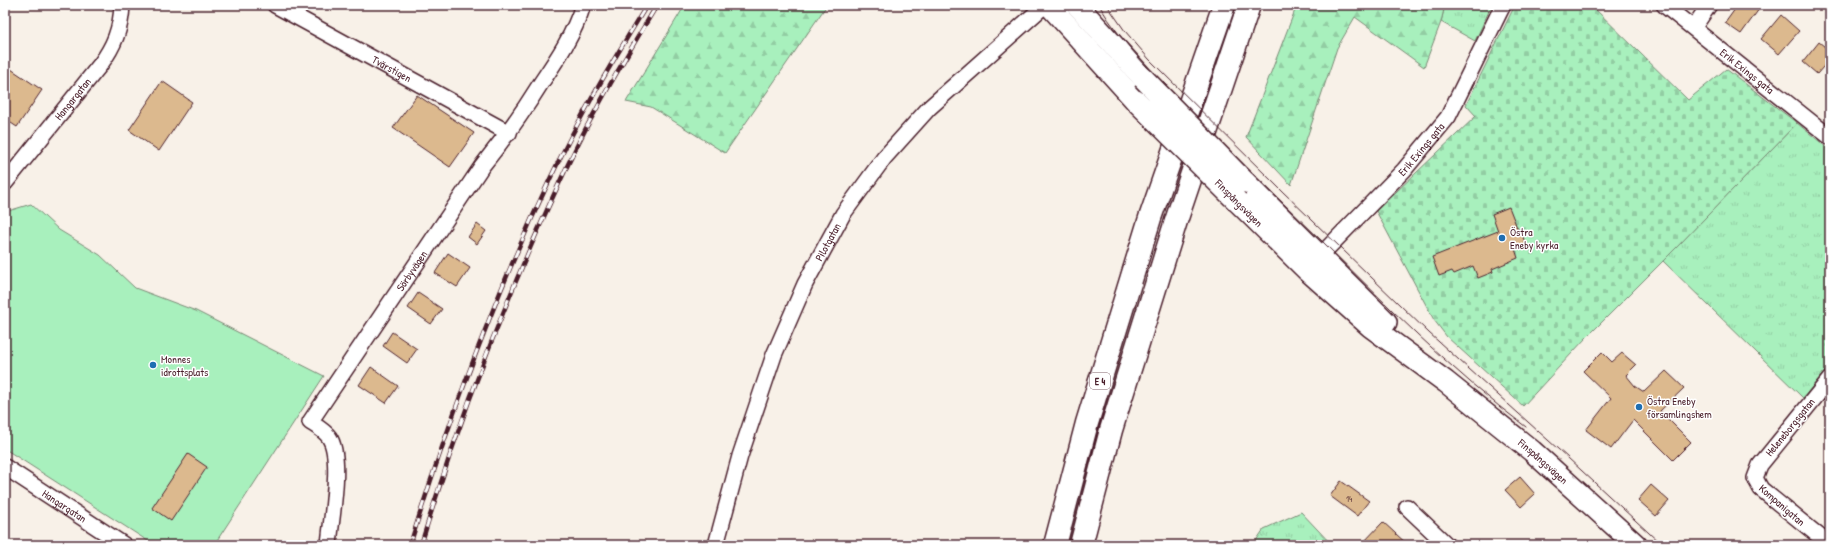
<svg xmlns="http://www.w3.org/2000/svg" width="1835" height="550" viewBox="0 0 1835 550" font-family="'Patrick Hand',sans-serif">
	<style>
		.grass { fill: url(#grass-tufts); stroke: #798874 }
		.forest { fill: url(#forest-firs); stroke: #798874 }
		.cemetery { fill: url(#cemetery-stones); stroke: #798874 }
		.pitch { fill: #a8f0bd; stroke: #798874 }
		.building { fill: #dcb98e; stroke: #4a1f2b }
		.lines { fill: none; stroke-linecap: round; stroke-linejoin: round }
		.minor-casing { stroke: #4a1f2b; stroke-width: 18 }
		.secondary-casing { stroke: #4a1f2b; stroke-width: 24 }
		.motorway-casing { stroke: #4a1f2b; stroke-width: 25 }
		.minor { stroke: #fff; stroke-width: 15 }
		.secondary { stroke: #fff; stroke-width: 21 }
		.motorway { stroke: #fff; stroke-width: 22 }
		.tram { stroke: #4a1f2b; stroke-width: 1 }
		.rail-casing { stroke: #4a1f2b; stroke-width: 4.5 }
		.rail { stroke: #fff; stroke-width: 3; stroke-dasharray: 9; stroke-linecap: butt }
		.secondary-bridge-casing { stroke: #4a1f2b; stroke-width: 24; stroke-linecap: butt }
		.secondary-bridge { stroke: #fff; stroke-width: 21 }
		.poi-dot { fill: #1f6fb2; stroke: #fff; stroke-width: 1.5 }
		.labels { text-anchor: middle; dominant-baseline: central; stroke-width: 3; stroke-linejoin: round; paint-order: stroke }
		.number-label { font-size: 9px; fill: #6e4644 }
		.shield { fill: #fff; stroke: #80626b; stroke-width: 1 }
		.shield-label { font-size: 10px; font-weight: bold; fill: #4a1f2b }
		.street-label { font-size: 11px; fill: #4a1f2b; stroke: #fff }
		.poi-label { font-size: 11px; fill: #4a1f2b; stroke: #fff; text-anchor: start }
	</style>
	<defs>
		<pattern id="grass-tufts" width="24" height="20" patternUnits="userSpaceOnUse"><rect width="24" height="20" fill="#a8f0bd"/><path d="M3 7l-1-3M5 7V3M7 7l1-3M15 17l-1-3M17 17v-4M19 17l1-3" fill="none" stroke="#92cda3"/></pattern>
		<pattern id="forest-firs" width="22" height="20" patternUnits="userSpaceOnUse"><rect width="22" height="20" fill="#a8f0bd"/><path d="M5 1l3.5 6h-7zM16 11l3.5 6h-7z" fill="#92cda3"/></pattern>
		<pattern id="cemetery-stones" width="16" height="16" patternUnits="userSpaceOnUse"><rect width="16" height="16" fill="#a8f0bd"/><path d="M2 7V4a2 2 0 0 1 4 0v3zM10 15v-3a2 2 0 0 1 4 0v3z" fill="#92cda3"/></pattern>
	</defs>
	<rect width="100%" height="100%" fill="#f8f1e8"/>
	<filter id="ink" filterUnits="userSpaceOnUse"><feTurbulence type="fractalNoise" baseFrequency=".025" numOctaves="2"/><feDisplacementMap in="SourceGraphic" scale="8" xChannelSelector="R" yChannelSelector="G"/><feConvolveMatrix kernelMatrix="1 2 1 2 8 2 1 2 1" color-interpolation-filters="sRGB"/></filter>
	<g filter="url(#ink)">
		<path class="grass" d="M1445,5H1492L1475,41L1441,22Z
			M1797,123L1830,150V365L1803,398L1663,261Z
			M1301,512L1332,545H1253L1264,529Z"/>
		<path class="forest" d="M685,5H827L725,153L651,107L626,102Z
			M1297,5H1445L1441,22L1424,67L1355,17L1337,48L1291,185L1246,137Z"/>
		<path class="cemetery" d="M1515,5H1591L1688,100L1726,69L1797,123L1676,248L1585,339L1523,406L1447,337L1434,320L1376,211L1476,116L1466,105Z"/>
		<path class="pitch" d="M31,204L59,230L100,255L135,288L196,311L324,376L214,545H154L5,449V212Z"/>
		<path class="building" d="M1738,5H1762L1741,34L1725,23Z
			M1781,15L1799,31L1779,54L1761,39Z
			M1819,42L1830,51V59L1817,74L1803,62Z
			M5,65L42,90L17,127L5,119Z
			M162,81L192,102L159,151L129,130Z
			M417,95L474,133L450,167L393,128Z
			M1509,207L1518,230L1520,229L1526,245L1515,249L1518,258L1492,269L1493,272L1478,278L1473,266L1454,274L1452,271L1439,276L1432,257L1498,231L1492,214Z
			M477,224L486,231L477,244L468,237Z
			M448,253L470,268L457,287L435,273Z
			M418,293L442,309L431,324L408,308Z
			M392,332L417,349L407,363L383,346Z
			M1602,352L1612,362L1622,353L1636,365L1626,375L1635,386L1644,392L1666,371L1684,388L1660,411L1691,442L1673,460L1633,420L1611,449L1586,430L1611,398L1583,371Z
			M371,367L398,386L386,403L359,385Z
			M188,454L207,467L171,521L152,508Z
			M1520,477L1535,494L1521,507L1505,490Z
			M1341,481L1369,501L1357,516L1330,496Z
			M1651,485L1669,501L1656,516L1638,500Z
			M1383,522L1408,545H1361Z"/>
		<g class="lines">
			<defs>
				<g id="minor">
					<path id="s1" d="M275,5L509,133"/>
					<path id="s2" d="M1664,5L1830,137"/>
					<path d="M1694,27L1709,5"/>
					<path id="s3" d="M5,183L100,65C114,46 121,29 122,5"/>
					<path id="s4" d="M1313,263L1404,170L1448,117L1503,5"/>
					<path d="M1830,379L1760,465L1755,478L1761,489L1830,545"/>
					<path id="s5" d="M5,467L124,545"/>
					<path d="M1407,507L1447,545"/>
					<path id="s6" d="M329,545C331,519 343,457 329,437C325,431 316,426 310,422L482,166C504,139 523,112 541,83C558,58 574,34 583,5"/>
					<path id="s7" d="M716,545L740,456L774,355L805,284L843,214L884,158L929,108L1045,5"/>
				</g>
				<g id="secondary">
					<path d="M1049,5L1136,101"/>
					<path d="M1077,5L1143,78"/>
					<path d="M1245,182L1386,322"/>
					<path id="s8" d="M1238,202L1307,270L1370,326L1446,382L1532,451L1636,545"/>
				</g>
				<path id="motorway" d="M1055,545L1087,423L1150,218L1224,5
					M1081,545L1111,430L1176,221L1249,5"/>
			</defs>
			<use href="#minor" class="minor-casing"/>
			<use href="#secondary" class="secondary-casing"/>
			<use href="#motorway" class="motorway-casing"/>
			<use href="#minor" class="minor"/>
			<use href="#secondary" class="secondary"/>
			<use href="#motorway" class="motorway"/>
			<path class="tram" d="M1099,5C1123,45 1156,77 1189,110C1233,155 1278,198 1323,242C1388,306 1452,372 1526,427
				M1107,5L1125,31L1149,59L1283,192L1429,333L1568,458L1662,545"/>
			<defs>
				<path id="rail" d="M410,545C449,420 494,297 550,179C578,119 612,62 647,5
					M421,545C454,436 492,334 538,230C556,190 574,148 596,110C615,74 636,40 657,5"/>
			</defs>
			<use href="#rail" class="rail-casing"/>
			<use href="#rail" class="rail"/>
			<defs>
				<path id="secondary-bridge" d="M1143,78L1245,182
					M1136,101L1238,202"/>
			</defs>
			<use href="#secondary-bridge" class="secondary-bridge-casing"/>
			<use href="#secondary-bridge" class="secondary-bridge"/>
		</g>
	</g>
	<g class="poi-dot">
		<circle cx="1502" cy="238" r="4"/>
		<circle cx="153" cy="365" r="4"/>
		<circle cx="1639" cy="407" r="4"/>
	</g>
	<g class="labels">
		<g class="number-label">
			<text x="1349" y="499">14</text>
		</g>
		<rect class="shield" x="1090" y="373" width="20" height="16" rx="3"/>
		<g class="shield-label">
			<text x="1100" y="381">E 4</text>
		</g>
		<g class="street-label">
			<text stroke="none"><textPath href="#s1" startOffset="133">Tvärstigen</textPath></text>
			<text stroke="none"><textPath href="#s2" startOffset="106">Erik Exings gata</textPath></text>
			<text stroke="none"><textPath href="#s3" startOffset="108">Hangargatan</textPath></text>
			<text stroke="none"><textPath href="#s4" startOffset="157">Erik Exings gata</textPath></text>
			<text transform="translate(1239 203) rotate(45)">Finspångsvägen</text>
			<text stroke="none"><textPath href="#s7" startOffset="324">Pilotgatan</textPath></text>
			<text stroke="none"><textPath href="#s6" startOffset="316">Sörbyvägen</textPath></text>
			<text transform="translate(1790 427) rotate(-51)">Heleneborgsgatan</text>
			<text stroke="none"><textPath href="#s8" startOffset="401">Finspångsvägen</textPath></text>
			<text transform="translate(1782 505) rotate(41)">Kompanigatan</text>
			<text stroke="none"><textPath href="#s5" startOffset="71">Hangargatan</textPath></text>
		</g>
		<g class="poi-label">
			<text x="1510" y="232">Östra<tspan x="1510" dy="13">Eneby kyrka</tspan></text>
			<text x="161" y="359">Monnes<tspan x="161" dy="13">idrottsplats</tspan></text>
			<text x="1647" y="401">Östra Eneby<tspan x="1647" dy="13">församlingshem</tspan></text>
		</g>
	</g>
	<rect width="1835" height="550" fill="none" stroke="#fff" stroke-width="20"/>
	<rect x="10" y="10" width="1815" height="530" fill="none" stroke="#4a1f2b" stroke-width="1.5" filter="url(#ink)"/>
</svg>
